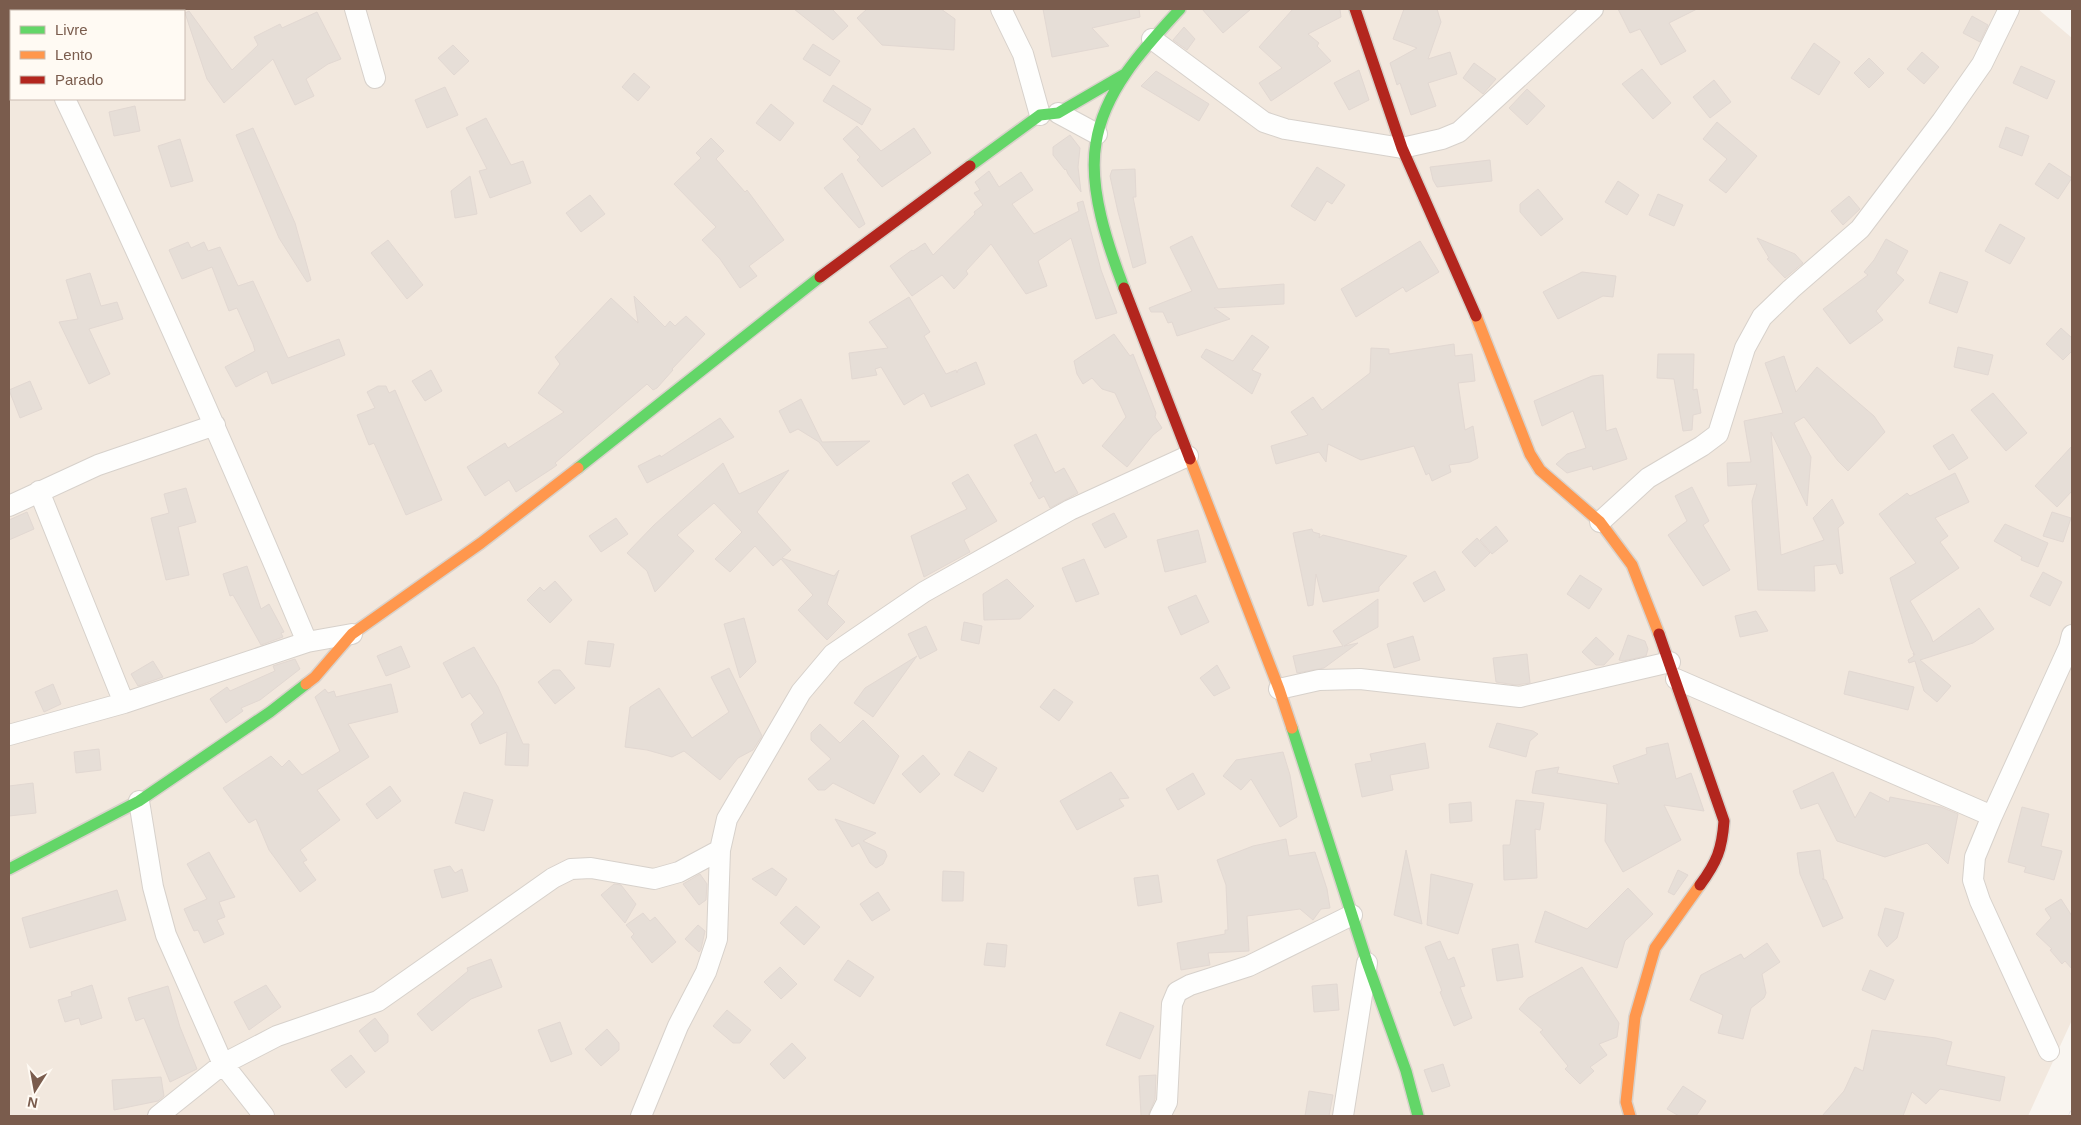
<svg xmlns="http://www.w3.org/2000/svg" width="2081" height="1125" viewBox="0 0 2081 1125" font-family="Helvetica,sans-serif">
	<style>
		.residential { fill: #f2e8de; fill-rule: evenodd }
		.building { fill: #e6ded7; stroke: #e2d8d2 }
		.lines { fill: none; stroke-linecap: round; stroke-linejoin: round }
		.street-casing { stroke: #d7d1cb; stroke-width: 22 }
		.fast-casing { stroke: #d9d2cb; stroke-width: 14 }
		.slow-casing { stroke: #d9d2cb; stroke-width: 14 }
		.jam-casing { stroke: #d9d2cb; stroke-width: 14 }
		.street { stroke: #fefefd; stroke-width: 20 }
		.fast { stroke: #63d668; stroke-width: 11 }
		.slow { stroke: #ff974d; stroke-width: 11 }
		.jam { stroke: #b3261e; stroke-width: 11 }
		.rail-casing { stroke: #e6e3e7; stroke-width: 5.5 }
		.rail { stroke: #fffaf3; stroke-width: 4; stroke-dasharray: 11; stroke-linecap: butt }
	</style>
	<rect width="100%" height="100%" fill="#f9f5f0"/>
	<path class="residential" d="M9,9H2038L2072,38V1020L2028,1116H9ZM11,11H184V99H11Z"/>
	<path class="building" d="M794,9H832L848,26L833,40Z
		M867,9H941L955,19L954,50L882,45L857,18Z
		M1043,9H1139L1140,17L1092,28L1109,46L1052,57Z
		M1202,9H1251L1223,33Z
		M1293,9H1340L1341,17L1308,34L1319,43L1317,46L1331,61L1271,101L1259,83L1282,68L1259,47Z
		M1404,9H1437L1441,22L1428,59L1450,52L1457,74L1428,83L1436,106L1411,115L1400,83L1397,85L1390,63L1417,48L1393,39Z
		M1618,9H1697L1669,23L1686,51L1661,65L1640,29L1630,33Z
		M189,11L232,70L258,45L254,37L280,24L282,28L317,12L341,59L328,64L306,79L314,96L295,105L273,59L224,103L207,79L185,13Z
		M1972,16L1988,25L1980,42L1963,33Z
		M1184,27L1195,39L1187,50L1173,40Z
		M1814,43L1840,62L1819,95L1791,78Z
		M813,44L840,61L830,76L803,59Z
		M453,45L469,61L454,75L438,58Z
		M1922,52L1939,67L1924,84L1907,69Z
		M1869,58L1884,73L1869,88L1854,73Z
		M1474,63L1496,79L1483,94L1463,78Z
		M2021,66L2055,81L2047,99L2013,83Z
		M1642,69L1671,103L1653,119L1622,84Z
		M1359,70L1369,100L1349,110L1334,83Z
		M1156,71L1209,104L1199,121L1141,86Z
		M634,73L650,87L638,101L622,87Z
		M1714,80L1731,102L1710,118L1693,97Z
		M833,85L871,109L862,125L823,101Z
		M445,87L458,115L427,128L415,100Z
		M1527,89L1545,106L1527,125L1509,108Z
		M771,104L794,123L780,141L756,123Z
		M135,106L140,131L114,136L109,112Z
		M486,118L511,165L523,161L531,183L490,198L479,171L487,169L466,128Z
		M1717,122L1757,156L1726,193L1709,180L1727,159L1703,139Z
		M857,126L881,151L914,128L931,153L882,187L857,160L860,157L843,139Z
		M2006,127L2029,136L2022,156L1999,147Z
		M253,128L295,223L311,280L307,282L279,238L236,135Z
		M1070,135L1080,148L1078,167L1081,192L1068,174L1066,169L1065,170L1053,155V147Z
		M711,138L724,151L716,159L745,192L747,190L784,240L749,266L757,276L740,288L720,259L702,240L716,227L674,184L701,158L696,153Z
		M180,139L193,181L171,187L158,146Z
		M1490,160L1492,181L1437,187L1433,180L1430,167Z
		M2049,163L2072,178L2058,199L2035,184Z
		M1317,167L1345,185L1332,204L1327,201L1315,221L1291,206Z
		M1135,169L1136,197H1133L1146,263L1133,268L1118,212L1110,176L1112,170Z
		M989,171L999,187L1021,172L1033,190L1012,204L1034,234L1079,211L1077,203L1083,201L1101,270L1117,313L1096,319L1071,238L1038,261L1047,286L1026,294L991,244L966,271L968,274L954,289L942,275L912,296L890,266L912,250L913,251L925,243L933,255L975,214L974,212L983,205L974,193L980,190L975,182Z
		M842,173L865,224L859,228L824,188Z
		M470,176L477,214L455,218L451,191Z
		M1618,181L1639,195L1627,215L1605,202Z
		M1538,189L1563,219L1541,236L1520,212V204Z
		M1658,194L1683,205L1674,226L1649,215Z
		M590,195L605,214L581,232L566,213Z
		M1849,196L1860,209L1843,225L1831,211Z
		M2000,224L2025,238L2010,264L1985,251Z
		M1192,236L1218,289L1284,284V304L1214,308L1230,319L1177,336L1172,322L1168,323L1163,312H1151L1149,308L1192,291L1170,247Z
		M1757,238L1795,254L1803,263L1785,278L1767,259L1769,258Z
		M1886,239L1908,251L1896,273L1904,280L1876,311L1883,320L1850,344L1823,309L1868,275L1864,272L1874,260Z
		M388,240L423,285L407,299L371,253Z
		M1420,241L1439,272L1406,292L1403,287L1356,317L1341,289Z
		M188,242L191,248L204,242L208,251L220,247L238,286L253,281L288,358L339,339L345,355L272,384L267,371L236,387L225,367L255,351L253,344L237,308L229,311L212,267L182,279L169,250Z
		M1582,272L1616,276L1613,297L1603,296L1558,319L1543,292Z
		M1940,272L1968,282L1957,313L1929,303Z
		M90,273L101,306L117,302L123,319L89,329L110,374L89,384L59,322L78,319L66,280Z
		M634,296L665,327L670,321L675,326L686,316L705,334L672,369L673,370L657,388L653,390L647,384L555,463L557,465L553,468L516,492L509,480L485,496L467,467L505,443L508,448L564,412L538,393L560,364L555,357L611,298L638,323Z
		M909,297L930,332L924,336L946,374L956,370L957,373L958,370L976,362L985,384L931,407L924,393L904,405L881,367L875,369L877,375L852,379L849,353L888,348L869,322Z
		M2061,328L2072,338V351L2063,360L2046,344Z
		M1114,334L1130,356L1133,354L1156,413L1155,417L1162,428L1153,435L1127,467L1102,446L1126,417L1115,393L1102,389L1092,378L1083,384L1077,374L1074,361Z
		M1252,335L1269,347L1252,370L1261,374L1252,394L1201,357L1206,349L1233,361Z
		M1454,344L1455,356L1472,354L1475,381L1458,383L1465,430L1473,426L1478,458L1470,462L1449,465L1451,472L1432,481L1429,473L1426,475L1414,446L1361,460L1328,444L1326,462L1319,452L1276,464L1271,446L1308,435L1291,412L1313,397L1322,410L1370,373L1371,348L1389,349V354Z
		M1958,347L1993,355L1988,375L1954,367Z
		M1658,354H1694L1693,390L1697,389L1701,413L1693,415L1692,430L1683,431L1674,379L1657,378Z
		M1784,356L1796,392L1817,367L1874,416L1885,432L1848,471L1838,461L1804,417L1794,423L1811,457L1807,506L1771,432L1781,555L1824,540L1813,518L1832,499L1844,523L1838,528L1843,573L1840,574L1836,564L1814,566L1815,591L1758,590L1752,501L1757,484L1728,486L1727,463L1751,462L1744,421L1783,413L1765,363Z
		M431,370L442,391L425,401L412,381Z
		M1603,375L1606,431L1616,428L1627,459L1593,470L1592,466L1567,473L1556,464L1567,454L1586,448L1573,411L1542,426L1534,401L1592,376Z
		M30,381L42,409L20,418L9,390Z
		M378,386H386L389,393L395,390L442,500L406,515L374,443L369,445L357,415L375,408L367,392Z
		M1993,393L2027,433L2006,451L1971,410Z
		M801,399L822,442L870,441L837,466L819,442L798,429L790,433L779,411Z
		M720,418L734,437L647,483L638,466L660,455L661,457Z
		M1036,434L1055,473L1064,468L1078,493L1050,508L1044,496L1039,499L1030,483L1033,481L1014,445Z
		M1953,434L1968,458L1949,470L1933,446Z
		M2072,446V491L2057,507L2035,486Z
		M723,463L739,494L789,470L757,512L791,550L782,558L834,576L839,570L827,604L845,622L827,640L798,610L813,595L781,559L773,566L755,546L730,572L715,559L742,532L714,503L677,535L694,551L655,592L647,571L627,553L654,525Z
		M1955,473L1969,502L1935,518L1948,536L1940,542L1959,568L1910,601L1930,634L1933,642L1979,608L1994,629L1973,643L1920,660L1951,686L1937,702L1924,691L1915,661L1909,663L1908,660L1914,656L1913,653L1915,655L1911,648L1890,578L1916,563L1879,514L1907,493L1910,496Z
		M968,474L997,521L964,540L970,552L924,577L911,536L967,509L952,483Z
		M1692,487L1709,521L1703,525L1730,570L1703,586L1668,535L1687,521L1675,496Z
		M186,488L196,522L178,527L189,575L166,580L151,518L169,513L164,494Z
		M27,512L34,529L9,540V520Z
		M2052,512L2071,518L2063,542L2043,536Z
		M1114,513L1127,537L1105,548L1092,524Z
		M616,518L628,534L601,552L589,536Z
		M2005,524L2048,543L2038,567L2021,560L2022,557L1994,541Z
		M1496,526L1508,541L1492,554L1480,540Z
		M1312,529L1313,532L1320,534L1319,538L1323,535L1407,556L1379,587V591L1323,602L1316,574L1313,605L1308,606L1293,533Z
		M1198,530L1206,562L1165,572L1157,540Z
		M1477,538L1490,553L1475,567L1462,552Z
		M1084,559L1099,594L1076,602L1062,568Z
		M247,566L261,609L269,604L284,632L281,633L283,637L261,645L233,595L230,596L223,574Z
		M1435,571L1445,590L1424,602L1413,583Z
		M2043,572L2062,582L2050,606L2030,596Z
		M1580,575L1602,589L1589,609L1567,594Z
		M1007,579L1034,606L1020,619L984,620L983,594Z
		M555,581L572,600L550,623L527,600L540,587L544,591Z
		M1196,595L1209,622L1181,635L1168,607Z
		M1378,599V627L1344,646L1358,643L1324,668L1297,673L1293,656L1343,646L1333,631Z
		M1756,611L1768,631L1740,637L1735,616Z
		M744,618L756,662L740,678L724,624Z
		M964,622L982,626L979,644L961,640Z
		M926,626L937,650L920,659L908,634Z
		M1628,635L1645,641L1648,649L1646,656L1623,661L1619,660Z
		M1413,636L1420,660L1394,668L1387,644Z
		M1596,637L1614,654L1604,665H1596L1582,652Z
		M588,641L614,644L610,667L585,664Z
		M401,646L410,667L386,676L377,656Z
		M474,647L498,687L523,744H529L528,766L505,765L507,732L480,744L471,724L484,713L470,693L462,698L443,663Z
		M1527,654L1530,683L1516,685L1496,682L1493,658Z
		M917,656L873,717L854,703L865,688Z
		M295,659L300,669L260,700L241,708L243,711L226,723L210,699L227,687L230,691L275,671L273,666Z
		M153,661L163,677L138,686L131,674Z
		M1217,665L1230,688L1214,696L1200,678Z
		M729,668L762,736L753,750L738,758L720,780L684,751L672,757L647,750L625,747L630,707L659,688L692,738L729,712L711,677Z
		M553,670H560L575,688L555,704L538,682Z
		M1849,671L1914,687L1908,710L1844,694Z
		M53,684L61,704L44,712L35,692Z
		M391,684L398,712L348,724L369,757L317,790L340,820L300,850L307,860L303,862L316,880L300,892L269,850L256,819L249,823L223,788L271,756L282,767L289,760L302,775L340,751L315,697L325,689L328,693L334,691L336,697Z
		M1054,689L1073,702L1059,721L1040,707Z
		M863,720L899,756L874,804L833,783L825,790H818L808,779L831,759L811,740V733L820,724L840,743Z
		M1497,723L1533,731L1538,734L1530,741L1526,757L1489,747Z
		M1425,743L1429,768L1390,775L1393,790L1362,797L1355,764L1372,761L1370,754Z
		M1668,743L1676,779L1691,773L1704,811L1664,805L1681,840L1623,872L1605,841L1607,804L1532,793L1536,771L1559,767L1557,773L1619,784L1613,766L1647,754L1646,748Z
		M99,749L101,770L76,773L74,752Z
		M969,751L997,768L983,792L954,775Z
		M1283,752L1290,775L1297,817L1280,827L1251,779L1241,790L1223,776L1236,760Z
		M923,755L940,774L920,793L902,774Z
		M1111,772L1129,798L1119,799L1124,806L1077,830L1060,801Z
		M1833,772L1855,818L1870,792L1889,802L1890,797L1941,807L1958,814L1948,864L1927,843L1885,857L1837,841L1818,803L1801,809L1793,791Z
		M1193,773L1205,794L1178,810L1166,789Z
		M33,783L36,813L9,816V786Z
		M390,786L401,801L377,819L366,804Z
		M464,792L493,800L484,831L455,823Z
		M1516,800L1544,803L1540,830L1535,829L1537,878L1504,880L1503,845H1510Z
		M1471,802L1472,821L1450,823L1449,804Z
		M2022,807L2049,814L2041,846L2062,851L2054,880L2024,872L2026,867L2008,862Z
		M835,819L876,833L863,841L885,851L887,856L883,864L876,868L870,863L859,843L852,847Z
		M1286,839L1289,856L1315,852L1327,889L1330,908L1321,909L1313,920L1300,909L1247,916L1249,951L1208,953L1210,965L1181,970L1177,943L1225,934V930H1228L1226,885L1217,860L1253,846Z
		M1406,850L1422,924L1394,915Z
		M1820,850L1824,879H1822L1826,880L1843,918L1823,927L1800,874L1797,853Z
		M209,852L235,897L219,902L225,917L217,920L224,934L204,943L198,930L194,931L184,909L207,899L187,864Z
		M450,866L455,873L462,869L468,891L442,898L434,870Z
		M772,868L787,879L776,896L752,879Z
		M1678,870L1688,875L1674,895L1668,892Z
		M943,871L964,872L963,901H942Z
		M700,874L707,884L706,900L699,905L683,884Z
		M1431,874L1473,884L1458,934L1427,925Z
		M1158,875L1162,902L1138,906L1134,878Z
		M614,884L621,885L636,904L625,923L601,895Z
		M1628,888L1653,914L1625,941L1617,968L1535,942L1545,911L1587,929Z
		M117,890L126,920L30,948L22,918Z
		M878,892L890,910L872,921L860,904Z
		M2061,899L2072,916V969L2065,961L2062,964L2050,950L2052,949L2036,934L2051,918L2045,909Z
		M796,906L820,927L804,945L780,923Z
		M1885,908L1904,913L1897,938L1887,947L1878,935Z
		M643,913L650,921L655,917L676,942L652,963L631,937L634,934L626,925Z
		M698,925L705,931L701,949L699,952L685,939Z
		M1440,941L1448,960L1454,957L1465,986L1460,987L1472,1018L1454,1026L1440,992L1442,991L1425,947Z
		M987,943L1007,945L1005,967L984,965Z
		M1767,943L1780,962L1762,974L1766,993L1764,998L1751,1008L1743,1039L1718,1033L1723,1015L1690,1000L1701,975L1741,954L1744,959Z
		M1518,944L1523,977L1497,981L1492,949Z
		M491,959L502,987L471,999L432,1031L417,1014L468,971L467,968Z
		M848,960L874,977L860,997L834,980Z
		M780,967L797,984L781,999L764,982Z
		M1582,967L1619,1023L1617,1037L1599,1044L1607,1055L1590,1067L1594,1071L1580,1084L1565,1069L1568,1066L1540,1032L1543,1030L1519,1009L1528,998Z
		M1870,970L1894,980L1885,1000L1862,990Z
		M1337,984L1339,1010L1314,1012L1312,986Z
		M92,985L102,1018L81,1025L79,1018L65,1022L58,1000L72,996L71,992Z
		M266,985L281,1007L249,1030L234,1002Z
		M168,986L180,1027L197,1069L170,1082L144,1018L136,1021L128,998Z
		M727,1010L751,1030L740,1043H733L713,1026Z
		M1120,1012L1154,1026L1140,1059L1106,1045Z
		M375,1018L388,1035V1042L375,1052L359,1031Z
		M560,1022L572,1054L551,1062L538,1030Z
		M607,1029L619,1043V1050L601,1066L585,1049Z
		M1872,1030L1936,1038L1952,1042L1946,1065L2005,1077L2000,1101L1940,1089L1926,1104L1912,1092L1903,1116H1822L1844,1091L1855,1067L1863,1071Z
		M792,1043L806,1058L784,1079L770,1064Z
		M351,1055L365,1072L346,1088L331,1070Z
		M1443,1064L1450,1086L1432,1092L1424,1070Z
		M1156,1075L1155,1099L1148,1116H1141L1139,1076Z
		M161,1077L164,1096L158,1101L114,1110L112,1080Z
		M1683,1086L1706,1101L1696,1116H1679L1667,1109Z
		M1309,1091L1333,1095L1329,1116H1305Z"/>
	<g class="lines">
		<defs>
			<path id="street" d="M355,9L375,78
				M1001,9L1023,54L1040,115
				M1152,39L1264,122L1285,129L1402,148L1442,139L1459,132L1593,9
				M9,53L11,54
				M65,99C151,278 230,459 307,642
				M1058,113L1097,134
				M39,491L124,703
				M9,506L98,465L215,425
				M1600,522L1648,478L1702,446L1718,434L1745,348L1762,317L1791,289L1860,229L1942,121L1982,64L2009,9
				M1676,679L1992,816
				M1279,689L1319,680L1360,679L1520,697L1670,662
				M9,735L124,703L307,642L352,634
				M139,801L153,887L166,935L223,1064L264,1116
				M2049,1051L1980,901L1973,880L1975,857L1992,816L2069,647L2072,635
				M158,1116L223,1064L277,1036L378,1001L553,878L571,869L591,868L654,879L679,872L720,850
				M641,1116L678,1026L706,972L717,939L720,850L727,819L801,692L833,654L924,592L1070,510L1188,456
				M1160,1116L1167,1102L1172,1004L1177,992L1190,985L1249,966L1352,915
				M1343,1116L1367,963"/>
			<path id="fast" d="M970,166L1040,115L1058,113L1125,74
				M1124,288C1108,246 1088,188 1096,143C1104,90 1145,47 1180,9
				M578,468L820,277
				M1292,728L1367,962L1406,1071L1418,1116
				M9,869L139,801L270,712L306,684"/>
			<path id="slow" d="M1476,316L1530,454L1540,470L1600,522L1632,565L1659,634
				M1190,459L1279,689L1292,728
				M306,684L315,677L352,634L481,543L578,468
				M1630,1116L1626,1102L1635,1017L1655,948L1700,885"/>
			<path id="jam" d="M1355,9L1402,148L1476,316
				M820,277L970,166
				M1124,288L1190,459
				M1659,634L1724,821C1722,849 1717,862 1700,885"/>
		</defs>
		<use href="#street" class="street-casing"/>
		<use href="#fast" class="fast-casing"/>
		<use href="#slow" class="slow-casing"/>
		<use href="#jam" class="jam-casing"/>
		<use href="#street" class="street"/>
		<use href="#fast" class="fast"/>
		<use href="#slow" class="slow"/>
		<use href="#jam" class="jam"/>
		<defs>
			<path id="rail" d="M2071,1116L2072,1113"/>
		</defs>
		<use href="#rail" class="rail-casing"/>
		<use href="#rail" class="rail"/>
	</g>
	<rect width="2081" height="1125" fill="none" stroke="#7a5c4d" stroke-width="20"/>
	<rect x="10" y="10" width="175" height="90" fill="#fffaf3" stroke="#cabbb1"/>
	<rect x="20" y="26" width="25" height="8" fill="#63d668" stroke="#cabbb1"/>
	<text x="55" y="35" font-size="15" fill="#7a5c4d">Livre</text>
	<rect x="20" y="51" width="25" height="8" fill="#ff974d" stroke="#cabbb1"/>
	<text x="55" y="60" font-size="15" fill="#7a5c4d">Lento</text>
	<rect x="20" y="76" width="25" height="8" fill="#b3261e" stroke="#cabbb1"/>
	<text x="55" y="85" font-size="15" fill="#7a5c4d">Parado</text>
	<g transform="translate(35 1090) rotate(191)" stroke="#fffaf3" stroke-width="4" paint-order="stroke">
	<path d="M0-4L9 19L0 12L-9 19Z" fill="#7a5c4d"/>
	<text y="-8" font-size="14" font-weight="bold" text-anchor="middle" fill="#7a5c4d">N</text>
	</g>
</svg>
